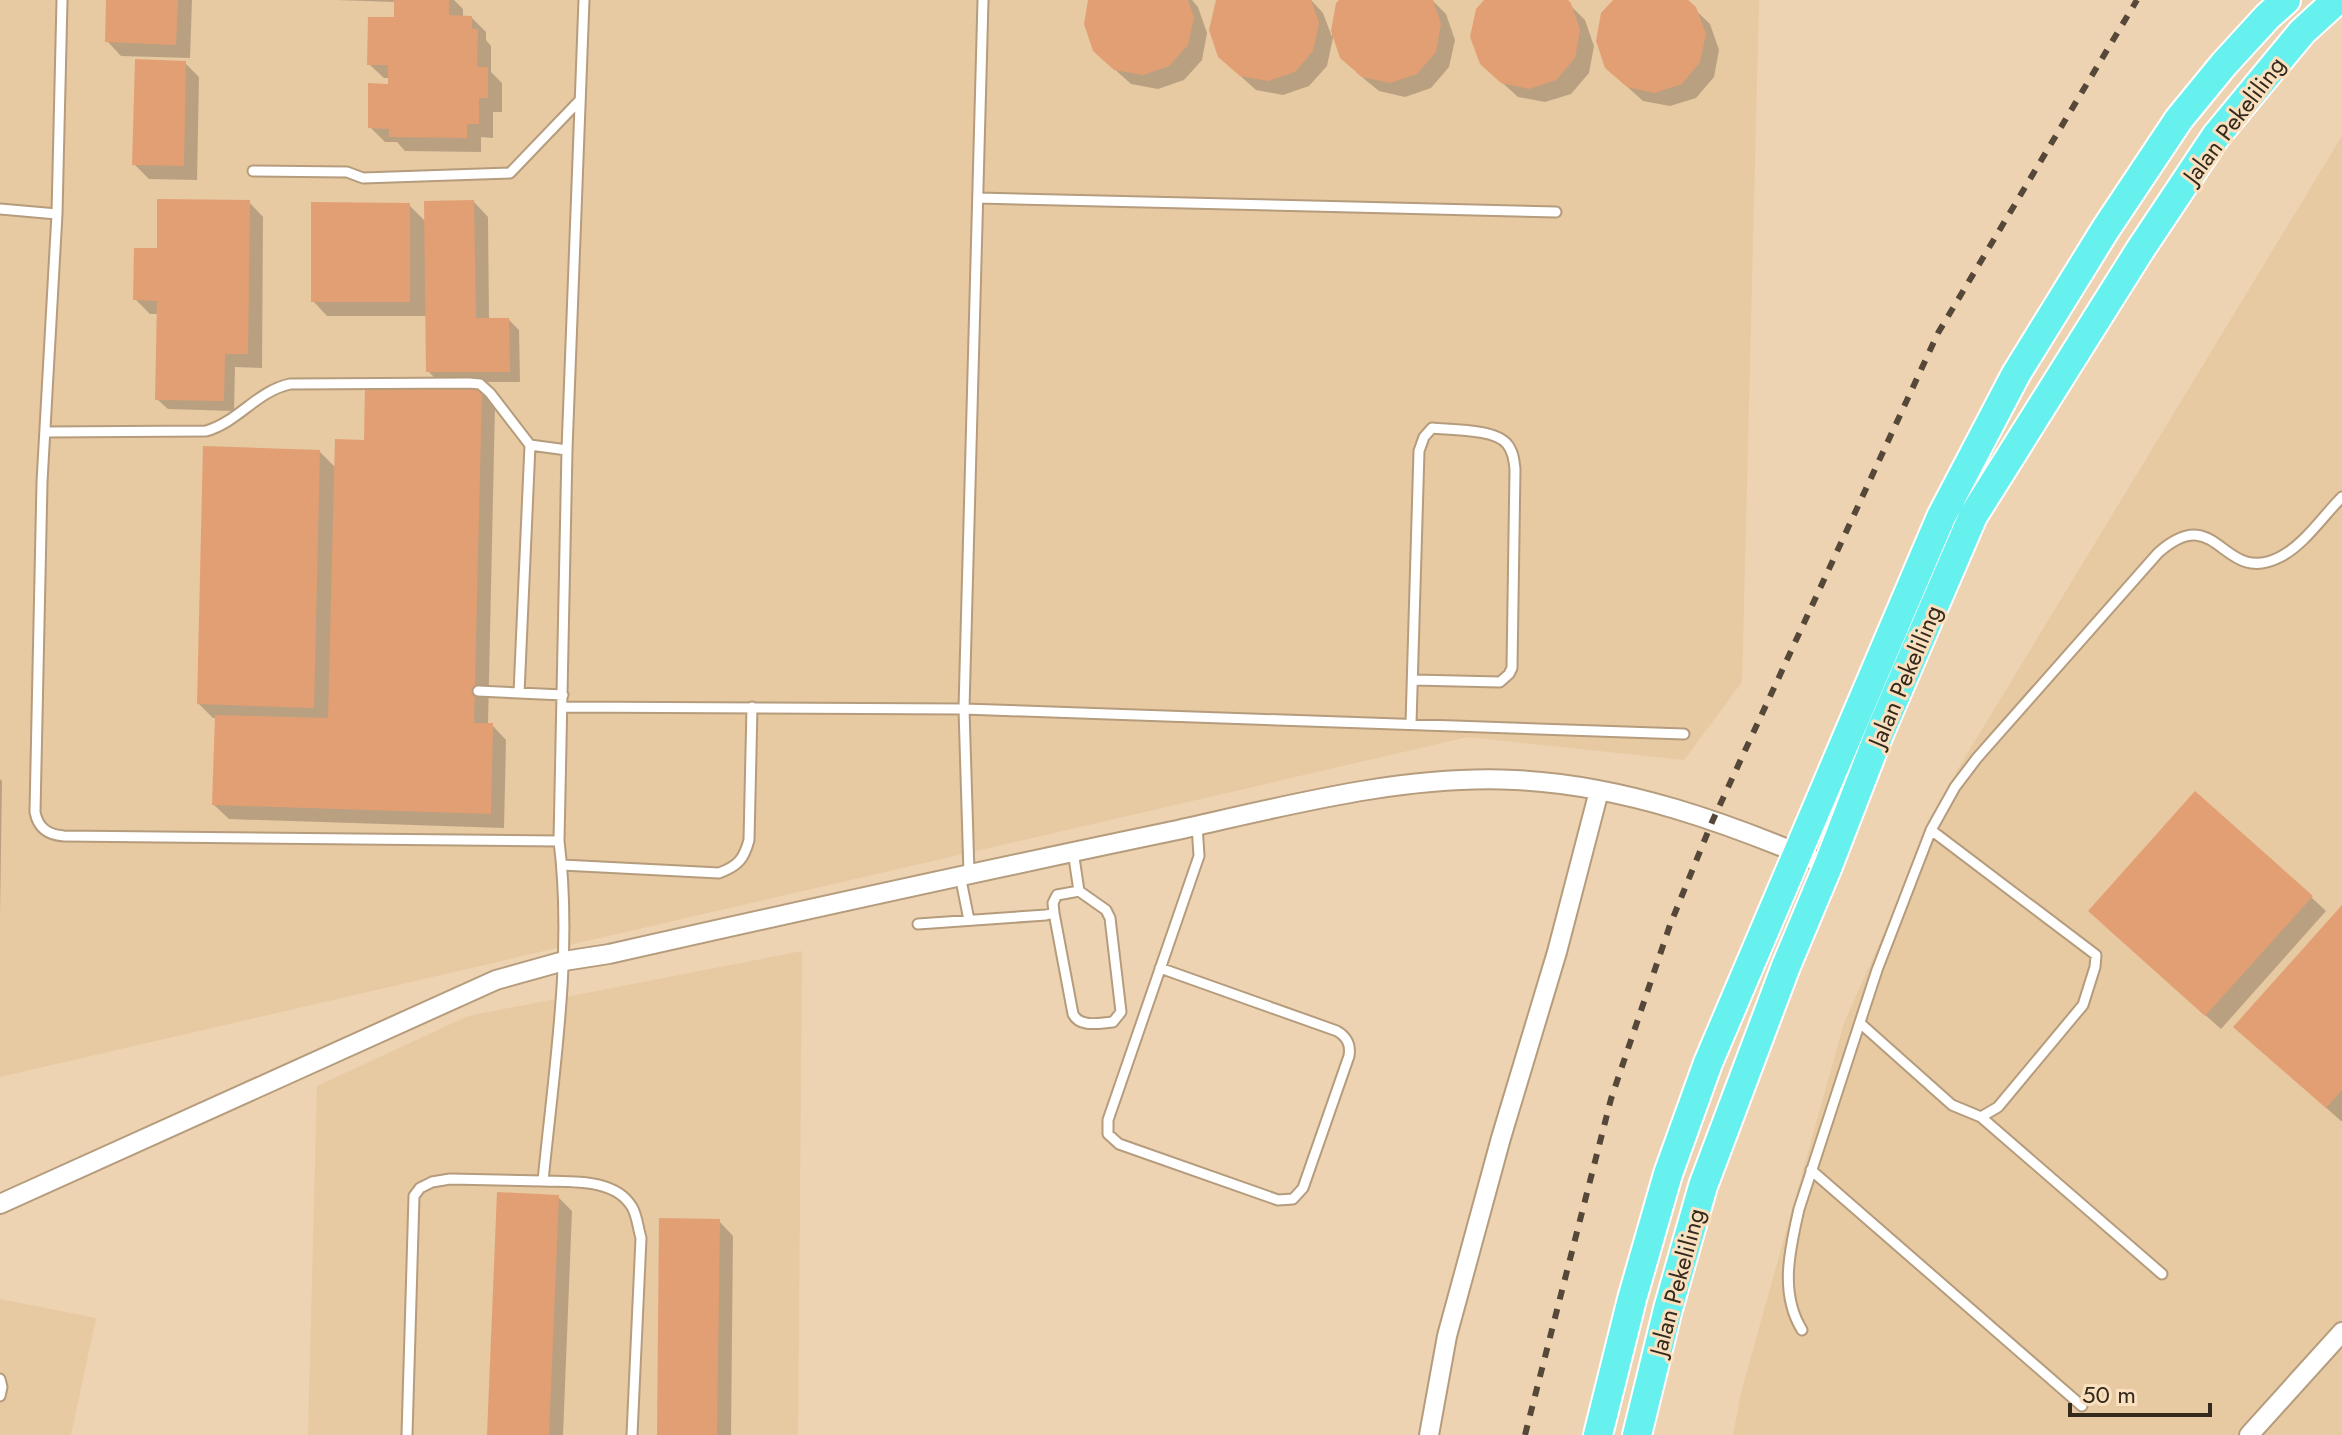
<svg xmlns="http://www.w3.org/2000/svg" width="2342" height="1435" viewBox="0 0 2342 1435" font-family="Jost,sans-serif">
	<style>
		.built { fill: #e7c9a2 }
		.shadow { fill: #0003 }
		.building { fill: #e39f74 }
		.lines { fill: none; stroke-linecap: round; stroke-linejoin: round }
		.service-casing { stroke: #b59c7d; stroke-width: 13 }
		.minor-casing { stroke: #b59c7d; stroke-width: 22 }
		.primary-casing { stroke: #fff; stroke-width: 32 }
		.service { stroke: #fff; stroke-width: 9 }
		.minor { stroke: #fff; stroke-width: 18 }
		.primary { stroke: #66f1ef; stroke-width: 28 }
		.rail { stroke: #554838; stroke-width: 6; stroke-dasharray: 10 10; stroke-linecap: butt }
		.labels { text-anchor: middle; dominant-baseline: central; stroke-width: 6; stroke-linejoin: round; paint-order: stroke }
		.street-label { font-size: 24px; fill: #33291c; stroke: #fae0bf }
	</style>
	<rect width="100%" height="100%" fill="#edd3b2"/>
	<path class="built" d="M0,0H1759L1742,682L1684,760L1468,737L0,1077Z
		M2342,136V1435H1733L1741,1393L1844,1023L1955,774Z
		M802,951L798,1435H308L317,1086L468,1016Z
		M0,1299L96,1318L71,1435H0Z"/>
	<path class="shadow" d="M108,0H192L190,58L121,56L107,41Z
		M336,0H454L463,9V18H472L486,32V40L491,46V72L502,83V112H493V138L481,137V152L405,151L397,142H385L370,127L390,86V78H384L369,64L396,19V2Z
		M1090,0H1192L1198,7L1207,33L1202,60L1184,80L1158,89L1131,84L1110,65Z
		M1218,0H1311L1323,13L1332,37L1338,4L1342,0H1432L1446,14L1455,40L1449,67L1431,88L1405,97L1379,91L1357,73L1334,33L1327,66L1309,86L1283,95L1256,90L1235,71Z
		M1486,0H1565L1585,20L1594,46L1589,73L1571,94L1545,102L1518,97L1497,78Z
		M1615,0H1685L1710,24L1719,50L1714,77L1696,98L1670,106L1643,101L1622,82Z
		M185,63L199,77L197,180L149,179L134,164Z
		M249,202L263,217L262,368L235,367L234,411L168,409L157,399L159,314H150L135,299L159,250Z
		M474,202L488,217L489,320H509L519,330L520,382H439L428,371L427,316H327L313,301L409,205L426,222Z
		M481,391L495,405L488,725H492L506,740L504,828L229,819L214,805L216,718H213L199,704L320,452L336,468L366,442Z
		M0,779L2,781L0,915Z
		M2311,897L2326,911L2221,1029L2105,926Z
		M2342,908V1121H2341L2251,1041Z
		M558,1197L572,1211L563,1435H489Z
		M719,1221L733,1236L731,1435H659Z"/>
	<path class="building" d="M106,0H178L176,45L105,42Z
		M394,0H449V15L472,16V29H478L477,67H488V98H479V124H467V138L389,137V129L368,128V83L388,84V65H367L368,17H394Z
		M1088,0H1188L1194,17L1188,45L1169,66L1143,75L1114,70L1093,51L1084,24Z
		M1216,0H1311L1319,23L1313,51L1295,72L1268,81L1240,76L1218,57L1209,30Z
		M1339,0H1433L1441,24L1436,52L1417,74L1390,83L1362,77L1340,58L1331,31L1336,3Z
		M1484,0H1568L1571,3L1580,30L1575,58L1556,80L1529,89L1501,83L1480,64L1470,37L1476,9Z
		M1613,0H1688L1696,7L1706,34L1700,62L1682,84L1654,93L1627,87L1605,68L1596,41L1601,13Z
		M135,59L186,61L184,166L132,165Z
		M157,199L250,200L248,354H225L224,401L155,400L157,301L133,300L134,248H157Z
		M474,200L476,318H509L510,372H426L424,201Z
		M311,202L410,203V302H311Z
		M365,385L482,389L474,723H493L491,814L212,805L215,715L328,718L335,439L364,440Z
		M203,446L320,450L314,708L197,704Z
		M2195,791L2313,896L2205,1016L2088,911Z
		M2342,905V1090L2326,1108L2233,1027Z
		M497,1192L559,1195L549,1435H487Z
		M659,1218L720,1219L717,1435H657Z"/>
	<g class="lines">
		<defs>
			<path id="service" d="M62,0L57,214L42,482L35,812C38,828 48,835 64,836L559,841
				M584,0L567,450L559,841C573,954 554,1068 543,1181C571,1182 615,1178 632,1207C637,1215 638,1228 641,1238L632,1435
				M253,171L347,172L363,178L510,173L580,100
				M978,198L1556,212
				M0,209L57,214
				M45,432L206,431C238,422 257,391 290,384L469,383L480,384L490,393L530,445L519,693
				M530,445L567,450
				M478,691L563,695
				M562,707L964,709L1684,734
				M1411,724L1419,451L1424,437L1432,428C1452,430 1495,429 1507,444C1513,451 1514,460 1515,469L1512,668L1509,674L1500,682L1413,680
				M562,865L719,873C738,866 744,859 749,840L752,707
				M969,873L964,709L983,0
				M960,875L969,920
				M1054,913L1073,1014C1080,1028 1099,1023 1113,1022L1121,1012L1110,918L1106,910L1079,891L1073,851
				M918,924L1046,915L1054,913L1053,903L1057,895L1079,891
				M1160,968L1337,1031C1347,1037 1351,1044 1349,1056L1303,1188L1293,1199L1278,1200L1119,1144L1108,1134V1120L1199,856L1197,825
				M1860,1023L1952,1105L1981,1117L1998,1107L2083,1005L2095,967L2096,955L1931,830
				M1981,1117L2162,1274
				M1811,1170L2082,1406
				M1802,1330C1779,1293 1790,1249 1799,1209L1877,970L1931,830L1955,787L1977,758L2158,553C2219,499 2221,587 2280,557C2304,545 2323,516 2342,497
				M0,1379L2,1387L0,1396
				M407,1435L414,1196L420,1188L432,1182L450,1179L543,1181"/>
			<path id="minor" d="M0,1204L496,980L564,961L609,954C795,912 981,871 1168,832C1278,808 1401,774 1515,780C1623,785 1729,823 1828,866
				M1429,1435L1447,1336L1501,1138L1557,952L1599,791
				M2249,1435L2342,1332"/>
			<path id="primary" d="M1598,1435L1632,1299L1668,1174L1708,1063L1941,517L2016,374L2105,230L2179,119L2224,64L2268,16L2286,0
				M1637,1435L1668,1309L1703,1186L1786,966L1828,866L1880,732L1973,516L2140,250L2216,136L2302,32L2337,0"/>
		</defs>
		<use href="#service" class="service-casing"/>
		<use href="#minor" class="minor-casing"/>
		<use href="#primary" class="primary-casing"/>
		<use href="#service" class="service"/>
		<use href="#minor" class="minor"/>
		<use href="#primary" class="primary"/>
		<path class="rail" d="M1525,1435L1611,1099L1670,925L1712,822L1938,333L2137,0"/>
	</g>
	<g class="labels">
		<g class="street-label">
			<text transform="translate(2234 120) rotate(-53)">Jalan Pekeliling</text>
			<text transform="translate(1905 676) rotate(-67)">Jalan Pekeliling</text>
			<text transform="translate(1677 1282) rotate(-75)">Jalan Pekeliling</text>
		</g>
	</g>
	<path d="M2070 1403v12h140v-12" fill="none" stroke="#33291c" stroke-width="4"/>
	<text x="2082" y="1403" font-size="24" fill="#33291c" stroke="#fae0bf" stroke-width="6" paint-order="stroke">50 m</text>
</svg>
